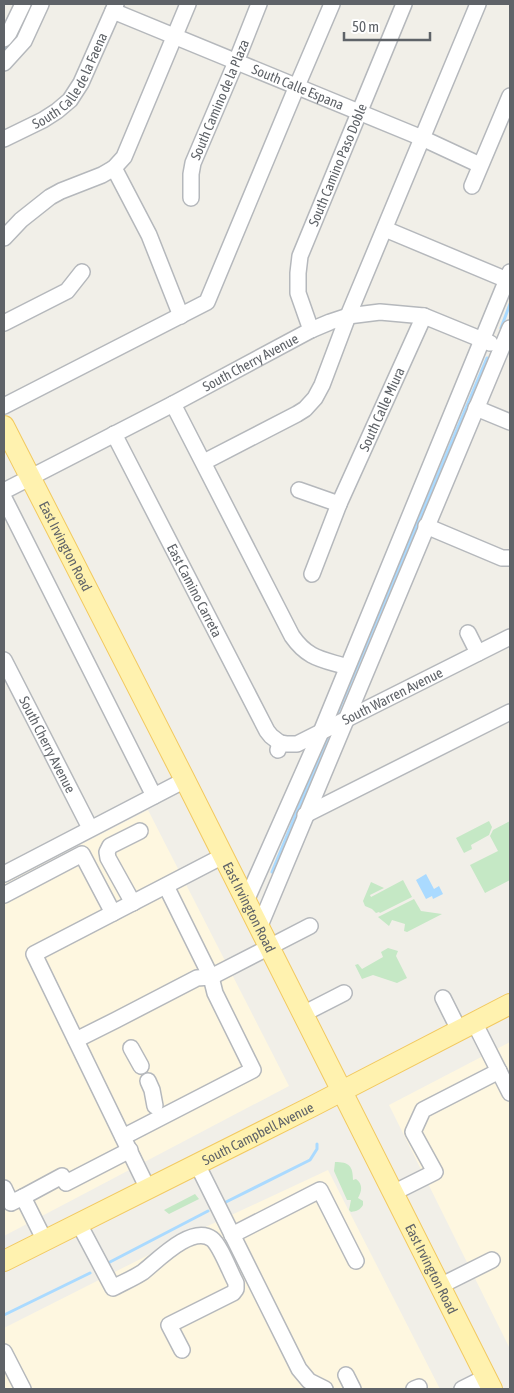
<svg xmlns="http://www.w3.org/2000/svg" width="514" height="1393" viewBox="0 0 514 1393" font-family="'Asap Condensed',sans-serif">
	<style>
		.commercial { fill: #fef7e0 }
		.green { fill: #c5e8c5 }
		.water { fill: #aadaff }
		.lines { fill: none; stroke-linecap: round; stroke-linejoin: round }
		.stream { stroke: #aadaff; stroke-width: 3 }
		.minor-casing { stroke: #b5b8bc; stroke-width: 18 }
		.major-casing { stroke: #f2c960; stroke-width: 22 }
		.minor { stroke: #fff; stroke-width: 15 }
		.major { stroke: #fff2af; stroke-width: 20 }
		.labels { text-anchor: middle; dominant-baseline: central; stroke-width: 4; stroke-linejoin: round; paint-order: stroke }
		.street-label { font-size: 14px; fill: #5f6368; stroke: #fff }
	</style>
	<rect width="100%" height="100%" fill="#f1efe8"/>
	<path class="commercial" d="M148,810L289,1086L4,1236V884Z
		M510,1042V1349L389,1105Z
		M328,1170L440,1389H6L4,1384V1328L182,1238Z"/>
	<path class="green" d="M489,821L492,827L489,835L471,845L472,849L464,853L456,838Z
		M510,821V880L485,893L470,865L498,851L490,836L493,830Z
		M403,880L412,897L380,913L379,912L376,913L372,909L365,906L363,901L371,882L384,888L370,895L371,897Z
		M414,899L421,911L442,914L407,932L404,931L405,924L392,920L389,926L378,917Z
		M388,948L398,951L396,956L407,978L397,983L373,975L362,979L355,965L358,964L362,969L383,957L381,952Z
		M335,1162C349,1162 353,1166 353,1180L356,1179C363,1184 362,1191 358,1198L363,1201V1205C360,1210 357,1211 351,1212L349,1210L351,1200H347L334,1171Z
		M195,1194L199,1199L169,1214L164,1210Z"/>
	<path class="water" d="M426,874L434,889L439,886L443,894L433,899L432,896L426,899L416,880Z"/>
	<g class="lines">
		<path class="stream" d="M4,50L17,36L32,4
			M501,328L510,304
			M335,719L487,358
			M272,872L329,734
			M226,1202L310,1160L317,1149V1144
			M110,1262L208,1211
			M4,1315L90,1273"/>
		<defs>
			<g id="minor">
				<path id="s1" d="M113,11L422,138L480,165"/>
				<path d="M4,39L9,33L23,4"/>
				<path d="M4,63L24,41L41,4"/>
				<path id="s2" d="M4,139L43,120L57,111L70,100L81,83L116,4"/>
				<path d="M114,168L149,235L181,316"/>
				<path d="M472,186L510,96"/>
				<path id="s3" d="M191,198V174L193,163L236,62L259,4"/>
				<path d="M385,229L507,280"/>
				<path d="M4,238L21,220L50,197L61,191L102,175L114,168L124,157L188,4"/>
				<path d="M4,323L67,291L82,272"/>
				<path id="s4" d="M311,330L298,293V273L300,256L404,4"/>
				<path d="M173,404L292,636C308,659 322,659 347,667"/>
				<path d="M4,406L207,302L297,86L332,4"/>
				<path d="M476,408L510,422"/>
				<path id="s5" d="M114,434L267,731L271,736L280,743"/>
				<path d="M204,462L297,414L305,409L315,398L322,385L348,316L478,4"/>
				<path d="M299,490L339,504"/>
				<path id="s6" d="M4,491L173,404L311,330L330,322L348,316L380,312L424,316L490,343"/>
				<path d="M4,498L154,796"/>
				<path d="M426,526L502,558H510"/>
				<path id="s7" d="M312,574L339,504L424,316"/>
				<path d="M468,633L478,653"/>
				<path id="s8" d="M4,660L90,828"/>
				<path id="s9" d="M278,750L280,743L286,744H297L510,637"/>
				<path d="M305,815L510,712"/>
				<path d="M4,874L185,780"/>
				<path d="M4,895L82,854L113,913"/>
				<path d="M246,901L321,732L510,272"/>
				<path d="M133,903L108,858L107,852L110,846L140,831"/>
				<path d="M259,928L510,328"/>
				<path d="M443,998L459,1030"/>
				<path d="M303,1014L344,993"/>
				<path d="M474,1022L510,1093"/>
				<path d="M76,1040L116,1020L197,978L211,977L310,926"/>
				<path d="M131,1048L141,1066"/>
				<path d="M148,1081L152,1090L155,1106"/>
				<path d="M123,1137L253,1070L215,993L211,977L166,886"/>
				<path d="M197,1164L299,1369L309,1381L325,1389"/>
				<path d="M4,1188L11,1203L23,1197L45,1241"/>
				<path d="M148,1189L34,954L223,856"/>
				<path d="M393,1193L435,1172L413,1132L423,1110L499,1071"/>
				<path d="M23,1197L62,1176L66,1183L130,1150"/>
				<path d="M79,1224L113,1288C122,1283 134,1278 143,1272C157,1261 192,1224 212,1239C220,1245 230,1272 236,1283V1289L233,1293L169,1325L182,1350"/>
				<path d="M232,1235L320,1190L356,1261"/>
				<path d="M440,1286L492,1260"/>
				<path d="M4,1352L23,1389"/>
				<path d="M346,1375L353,1389"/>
				<path d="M414,1389L419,1387"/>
				<path d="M462,1389L486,1377"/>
			</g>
			<g id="major">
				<path id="s10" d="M4,426L185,780L492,1389"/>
				<path id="s11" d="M4,1261L313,1106L510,1004"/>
			</g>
		</defs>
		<use href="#minor" class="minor-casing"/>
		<use href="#major" class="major-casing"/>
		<use href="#minor" class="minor"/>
		<use href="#major" class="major"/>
	</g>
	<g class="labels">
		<g class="street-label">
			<text stroke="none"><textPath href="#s2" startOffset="92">South Calle de la Faena</textPath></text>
			<text stroke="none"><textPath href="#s1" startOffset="200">South Calle Espana</textPath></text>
			<text stroke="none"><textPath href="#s3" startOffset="104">South Camino de la Plaza</textPath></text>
			<text stroke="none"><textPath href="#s4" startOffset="175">South Camino Paso Doble</textPath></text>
			<text stroke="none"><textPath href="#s6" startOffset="278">South Cherry Avenue</textPath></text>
			<text stroke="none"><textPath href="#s7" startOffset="179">South Calle Miura</textPath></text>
			<text stroke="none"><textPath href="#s10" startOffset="135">East Irvington Road</textPath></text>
			<text stroke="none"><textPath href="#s5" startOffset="176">East Camino Carreta</textPath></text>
			<text stroke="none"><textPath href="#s9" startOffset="131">South Warren Avenue</textPath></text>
			<text stroke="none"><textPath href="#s8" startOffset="95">South Cherry Avenue</textPath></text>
			<text stroke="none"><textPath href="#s10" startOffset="540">East Irvington Road</textPath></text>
			<text stroke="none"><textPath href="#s11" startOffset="284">South Campbell Avenue</textPath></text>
			<text stroke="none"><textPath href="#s10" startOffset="945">East Irvington Road</textPath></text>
		</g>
	</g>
	<rect width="514" height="1393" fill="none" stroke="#5f6368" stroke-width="10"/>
	<path d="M344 32v8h86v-8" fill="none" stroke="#5f6368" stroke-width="2.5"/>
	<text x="352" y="32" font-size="15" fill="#5f6368" stroke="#ffffff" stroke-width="4" paint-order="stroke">50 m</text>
</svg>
